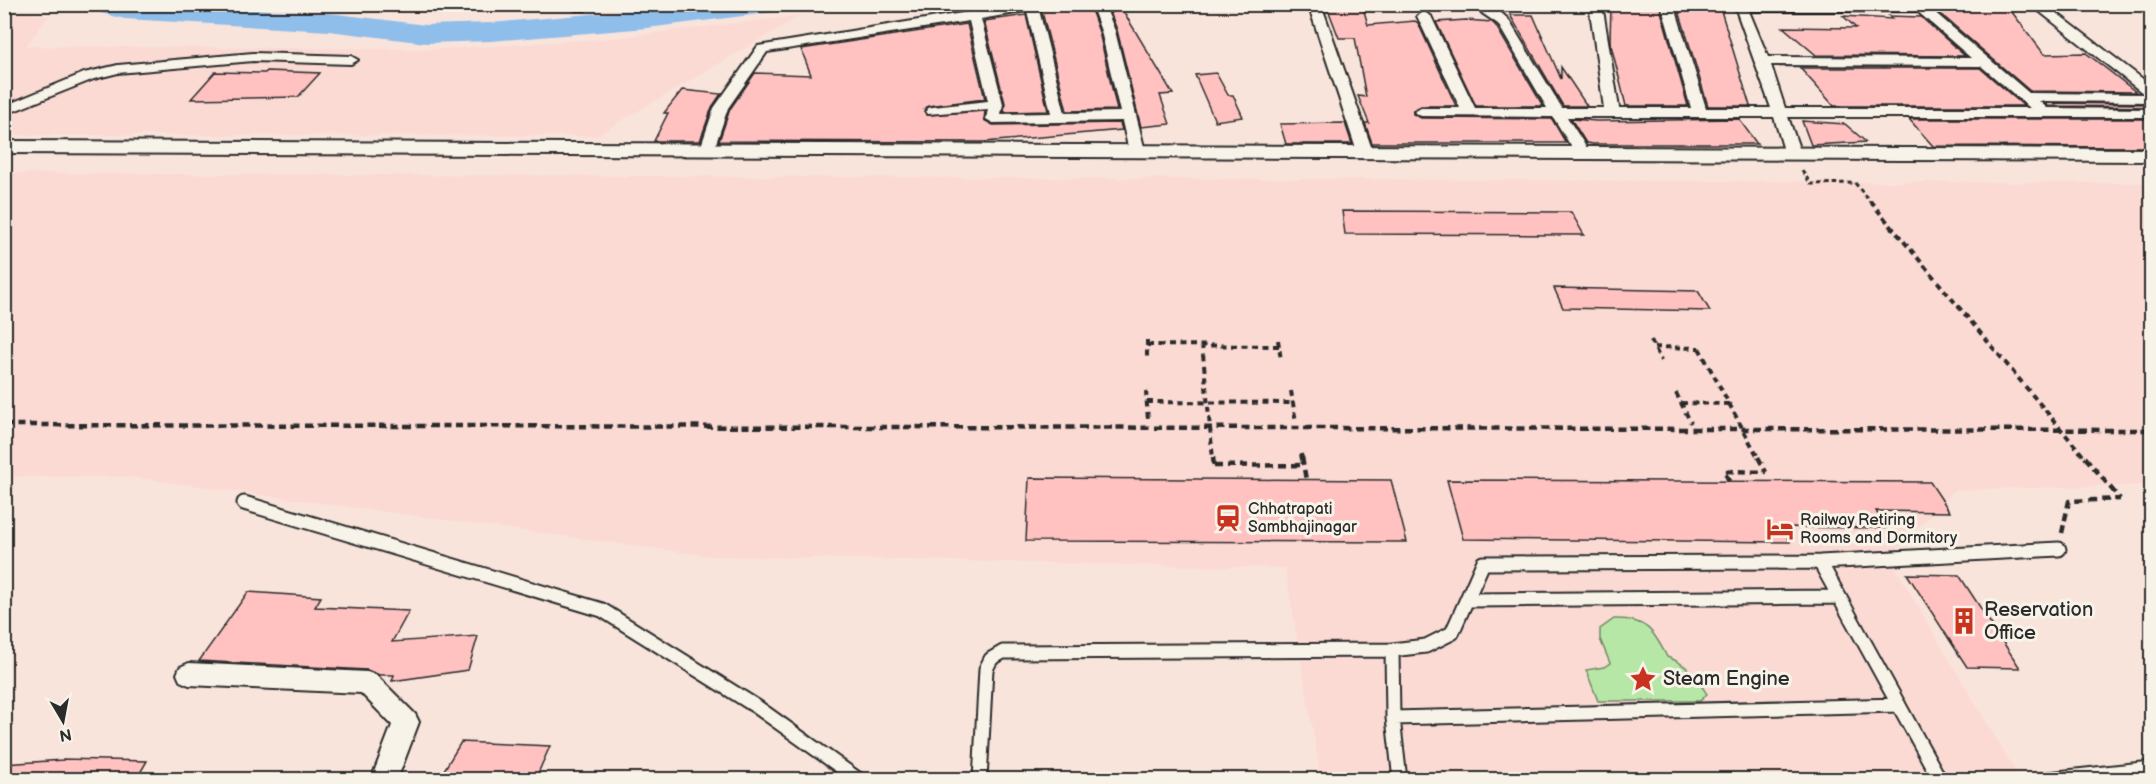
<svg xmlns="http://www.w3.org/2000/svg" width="2156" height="784" viewBox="0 0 2156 784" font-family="'Balsamiq Sans',sans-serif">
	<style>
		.built { fill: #fbdad4 }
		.green { fill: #b7e7a6; stroke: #718968; stroke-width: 1.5 }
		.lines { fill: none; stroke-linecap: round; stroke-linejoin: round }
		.river { fill: #8fbeea; fill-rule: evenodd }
		.building { fill: #ffc2c1; stroke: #2b2b2b; stroke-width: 1.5 }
		.service-casing { stroke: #2b2b2b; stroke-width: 17 }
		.minor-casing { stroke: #2b2b2b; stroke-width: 4 }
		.tertiary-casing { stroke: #2b2b2b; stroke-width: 4 }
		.path-far2 { stroke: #2b2b2b; stroke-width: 3; stroke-dasharray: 4.5 3; stroke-linecap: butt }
		.path-far1 { stroke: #2b2b2b; stroke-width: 4; stroke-dasharray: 6 4.5; stroke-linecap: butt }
		.path { stroke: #2b2b2b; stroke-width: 4.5; stroke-dasharray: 8 5; stroke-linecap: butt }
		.service { stroke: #f7f3e8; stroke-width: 13 }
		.minor { fill: #f7f3e8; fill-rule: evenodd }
		.tertiary { fill: #f7f3e8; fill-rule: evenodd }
		.rail { stroke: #2b2b2b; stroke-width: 4.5; stroke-dasharray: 8 4.5; stroke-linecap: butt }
		.path-bridge-far2 { stroke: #2b2b2b; stroke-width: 3; stroke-dasharray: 4.5 3; stroke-linecap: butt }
		.path-bridge-far1 { stroke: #2b2b2b; stroke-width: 4; stroke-dasharray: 6 4.5; stroke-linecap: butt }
		.path-bridge { stroke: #2b2b2b; stroke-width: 4.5; stroke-dasharray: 8 5; stroke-linecap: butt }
		.labels { text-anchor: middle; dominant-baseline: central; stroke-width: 6; stroke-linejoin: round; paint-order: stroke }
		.poi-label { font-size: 16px; fill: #2b2b2b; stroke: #f7f3e8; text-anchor: start }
		.near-poi-label { font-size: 20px; fill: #2b2b2b; stroke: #f7f3e8; text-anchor: start }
	</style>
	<rect width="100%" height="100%" fill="#f9e4dc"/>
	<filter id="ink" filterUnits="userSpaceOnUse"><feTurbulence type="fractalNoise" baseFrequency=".0167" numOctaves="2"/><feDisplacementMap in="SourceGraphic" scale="12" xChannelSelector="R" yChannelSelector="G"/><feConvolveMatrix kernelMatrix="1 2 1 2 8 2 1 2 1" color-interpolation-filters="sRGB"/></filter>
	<g filter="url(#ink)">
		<path class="built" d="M5,10L49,16L26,46L441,49L613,38L802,15L596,136L5,135Z
			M4,173L2151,183V485L1955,490L1889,557L2020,779H1321L1285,568L708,556L130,477H5Z"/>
		<path class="green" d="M1614,619C1646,618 1654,631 1667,657C1688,664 1695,676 1707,694L1700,701H1598L1586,670L1604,667L1610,663L1600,639V629Z"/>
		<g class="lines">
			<path class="river" d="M86,4H160L329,13L426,25L491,23L703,4H787L784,10L774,12L647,28L491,41L426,43L329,31L125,19L89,10Z"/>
		</g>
		<path class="building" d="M1040,4H1089L1099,32L1117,110L1067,111Z
			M1107,4H1119L1173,94L1160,95L1170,124L1141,127L1117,30Z
			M1326,4H1362L1368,25L1415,21L1418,23L1456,106H1421L1413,110V114L1421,118L1552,119L1566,143H1372L1365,123H1369L1358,96L1366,97L1355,38H1339Z
			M1611,4H1659L1688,106H1626L1610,41Z
			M1677,4H1719L1750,106H1708Z
			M1929,4L2008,7L2044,54L2086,53L2136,92L2030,91Z
			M1026,15L1048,111L1004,112L1005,103L984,21Z
			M1510,15H1533L1561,79V67L1587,106H1563Z
			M1843,16L1892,19L1889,16L1921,17L1965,56L1816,55L1783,27L1856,28Z
			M1466,20L1492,22L1496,26L1543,106H1476L1436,22Z
			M967,24L985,99L928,106L924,110L926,115L985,111L984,120L993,125L1120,123L1122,130L984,142L719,141L730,109L755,73L811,75L801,49Z
			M1800,68H1980L2024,106H1834Z
			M267,71L320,73L298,97L191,99L215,72L265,73Z
			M1216,73L1228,95H1233L1243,117L1215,121L1195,75Z
			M682,90L721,94L712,107L700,141H654L668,113H664Z
			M2045,103L2151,104V107L2048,106Z
			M1571,119L1597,121L1739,119L1757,144H1593L1586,143Z
			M1909,119H2151V147L1933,146Z
			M1802,121L1845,124L1866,142L1811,145Z
			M1345,123L1352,144H1286L1280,124Z
			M1342,211L1571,212L1584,235L1345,234Z
			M1554,288L1698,291L1710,311L1563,308Z
			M1029,478L1391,480L1407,542L1026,541Z
			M1447,480L1930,482L1950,512L1876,511L1886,528L1782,527L1790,542L1463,539Z
			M1907,574L1959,575L2020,668L1967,667Z
			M248,592L321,597L315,607L409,611L392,642L478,636L468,670L392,681L394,675H379L367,670L199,661Z
			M461,742L550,746L535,780H438Z
			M63,760V759L147,761L136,780H4V764Z"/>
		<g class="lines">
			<defs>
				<path id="service" d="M244,503L602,610L757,707L859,780
					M1820,562L1940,780
					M1467,600L1839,597
					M1392,650L1393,718L1400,780
					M1393,718L1899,705
					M980,780L986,669L991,659L1003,652L1392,650L1426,646L1452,633L1483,563L1820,562L2059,549
					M2039,780L2152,768"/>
				<path id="minor" d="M477,4H490L483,10L478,9Z
					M574,4H587L585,10H575Z
					M1018,4L1038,6L1065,113L1120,112L1101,31L1091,4H1104L1115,31L1145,151L1142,154H1132L1129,151L1122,121L993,123L986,119L988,109L928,114L926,111L928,108L933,107L988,101L969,21L767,52L728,108L713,152L708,154L700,149L714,108L758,46ZM1027,11L1051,113L1001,114L1003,104L981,19Z
					M1308,4H1321L1373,152L1370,155L1365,157L1357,152Z
					M1478,4H1491L1508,19L1562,108H1604L1589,4H1602L1619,108H1691L1661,4H1674L1706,108H1771L1734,4H1925L2029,93L2144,94L2030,4H2045L2152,86V102L2039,101L2047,108L2152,109V117H1788L1801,154L1793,159L1785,154L1774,117H1567L1590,153L1582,158L1577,156L1553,117L1421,116L1414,112L1421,108H1460L1417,16L1424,12L1431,16L1475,108H1547L1498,24L1482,13ZM1749,11H1917L1971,58L1768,57ZM1771,65L1981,66L2030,108H1785Z
					M253,53L351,56L358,60L351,64L253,61L118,73L94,79L4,115V106L84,73L118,65Z
					M189,663L367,672L376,675L415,714L419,722L397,780H371L392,725L361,693L189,685L180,681L177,674L180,667Z"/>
				<path id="tertiary" d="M4,141L2152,149V161L4,153Z"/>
			</defs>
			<use href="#service" class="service-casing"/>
			<use href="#minor" class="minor-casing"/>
			<use href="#tertiary" class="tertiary-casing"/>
			<path class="path-far2" d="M1802,171L1811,184L1855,183"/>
			<path class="path-far1" d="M1147,340V360
				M1278,340L1281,360
				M1651,340L1661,361
				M1147,345L1279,346
				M1654,347L1699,348
				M1146,391L1148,421
				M1291,391L1296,422
				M1676,393L1691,423
				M1147,402L1293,403
				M1681,403L1729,404
				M1301,454L1302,459"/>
			<path class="path" d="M1302,457L1306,480
				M1214,466L1304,465
				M1729,481L1724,471L1766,472
				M2062,533L2069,501L2120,499"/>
			<use href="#service" class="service"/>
			<use href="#minor" class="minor"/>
			<use href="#tertiary" class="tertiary"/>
			<path class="rail" d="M4,425L2152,430"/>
			<path class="path-bridge-far2" d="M1855,183L1871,203"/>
			<path class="path-bridge-far1" d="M1870,201L2086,459
				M1202,344L1213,459
				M1699,348L1759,459"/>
			<path class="path-bridge" d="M1213,457L1214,466
				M1758,457L1766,472
				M2085,457L2120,499"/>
		</g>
	</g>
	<defs>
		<symbol id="station-bare" viewBox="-9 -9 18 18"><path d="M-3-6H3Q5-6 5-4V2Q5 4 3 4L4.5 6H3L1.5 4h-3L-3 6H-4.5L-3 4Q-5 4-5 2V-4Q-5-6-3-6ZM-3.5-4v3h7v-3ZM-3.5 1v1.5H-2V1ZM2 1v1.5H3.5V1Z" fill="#c8321e" stroke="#f7f3e8" stroke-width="2.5" paint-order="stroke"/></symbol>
		<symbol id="hotel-bare" viewBox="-9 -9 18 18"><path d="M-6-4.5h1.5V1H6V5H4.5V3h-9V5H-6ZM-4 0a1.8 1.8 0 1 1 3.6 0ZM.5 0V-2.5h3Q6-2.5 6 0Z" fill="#c8321e" stroke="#f7f3e8" stroke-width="2.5" paint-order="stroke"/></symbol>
		<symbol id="building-bare" viewBox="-9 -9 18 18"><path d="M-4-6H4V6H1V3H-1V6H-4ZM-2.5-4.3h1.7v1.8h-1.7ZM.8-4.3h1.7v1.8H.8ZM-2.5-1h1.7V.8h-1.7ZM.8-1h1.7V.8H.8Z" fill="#c8321e" stroke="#f7f3e8" stroke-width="2.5" paint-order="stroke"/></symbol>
		<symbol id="sight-bare" viewBox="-9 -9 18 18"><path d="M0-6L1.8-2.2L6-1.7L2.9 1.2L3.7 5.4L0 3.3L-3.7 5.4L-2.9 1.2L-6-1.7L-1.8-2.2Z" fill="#c8321e" stroke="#f7f3e8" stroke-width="2.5" paint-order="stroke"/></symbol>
	</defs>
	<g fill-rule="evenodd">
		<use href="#station-bare" x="1209" y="499" width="38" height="38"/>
		<use href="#hotel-bare" x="1761" y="510" width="38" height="38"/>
		<use href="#building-bare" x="1945" y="602" width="38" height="38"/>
		<use href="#sight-bare" x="1624" y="660" width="38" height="38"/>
	</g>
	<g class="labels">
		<g class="poi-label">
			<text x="1248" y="509">Chhatrapati<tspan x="1248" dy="18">Sambhajinagar</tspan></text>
			<text x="1800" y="520">Railway Retiring<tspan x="1800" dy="18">Rooms and Dormitory</tspan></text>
		</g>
		<g class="near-poi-label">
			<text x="1984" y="610">Reservation<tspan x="1984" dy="23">Office</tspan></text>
			<text x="1663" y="679">Steam Engine</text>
		</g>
	</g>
	<rect width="2156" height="784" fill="none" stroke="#f7f3e8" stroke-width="24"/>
	<rect x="12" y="12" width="2132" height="760" fill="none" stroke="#2b2b2b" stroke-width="2" filter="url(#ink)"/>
	<g transform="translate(63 721) rotate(170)" stroke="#f7f3e8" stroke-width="4.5" paint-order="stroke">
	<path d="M0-4.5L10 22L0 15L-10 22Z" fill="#2b2b2b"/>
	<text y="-9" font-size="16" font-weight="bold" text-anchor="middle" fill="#2b2b2b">N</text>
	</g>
</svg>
